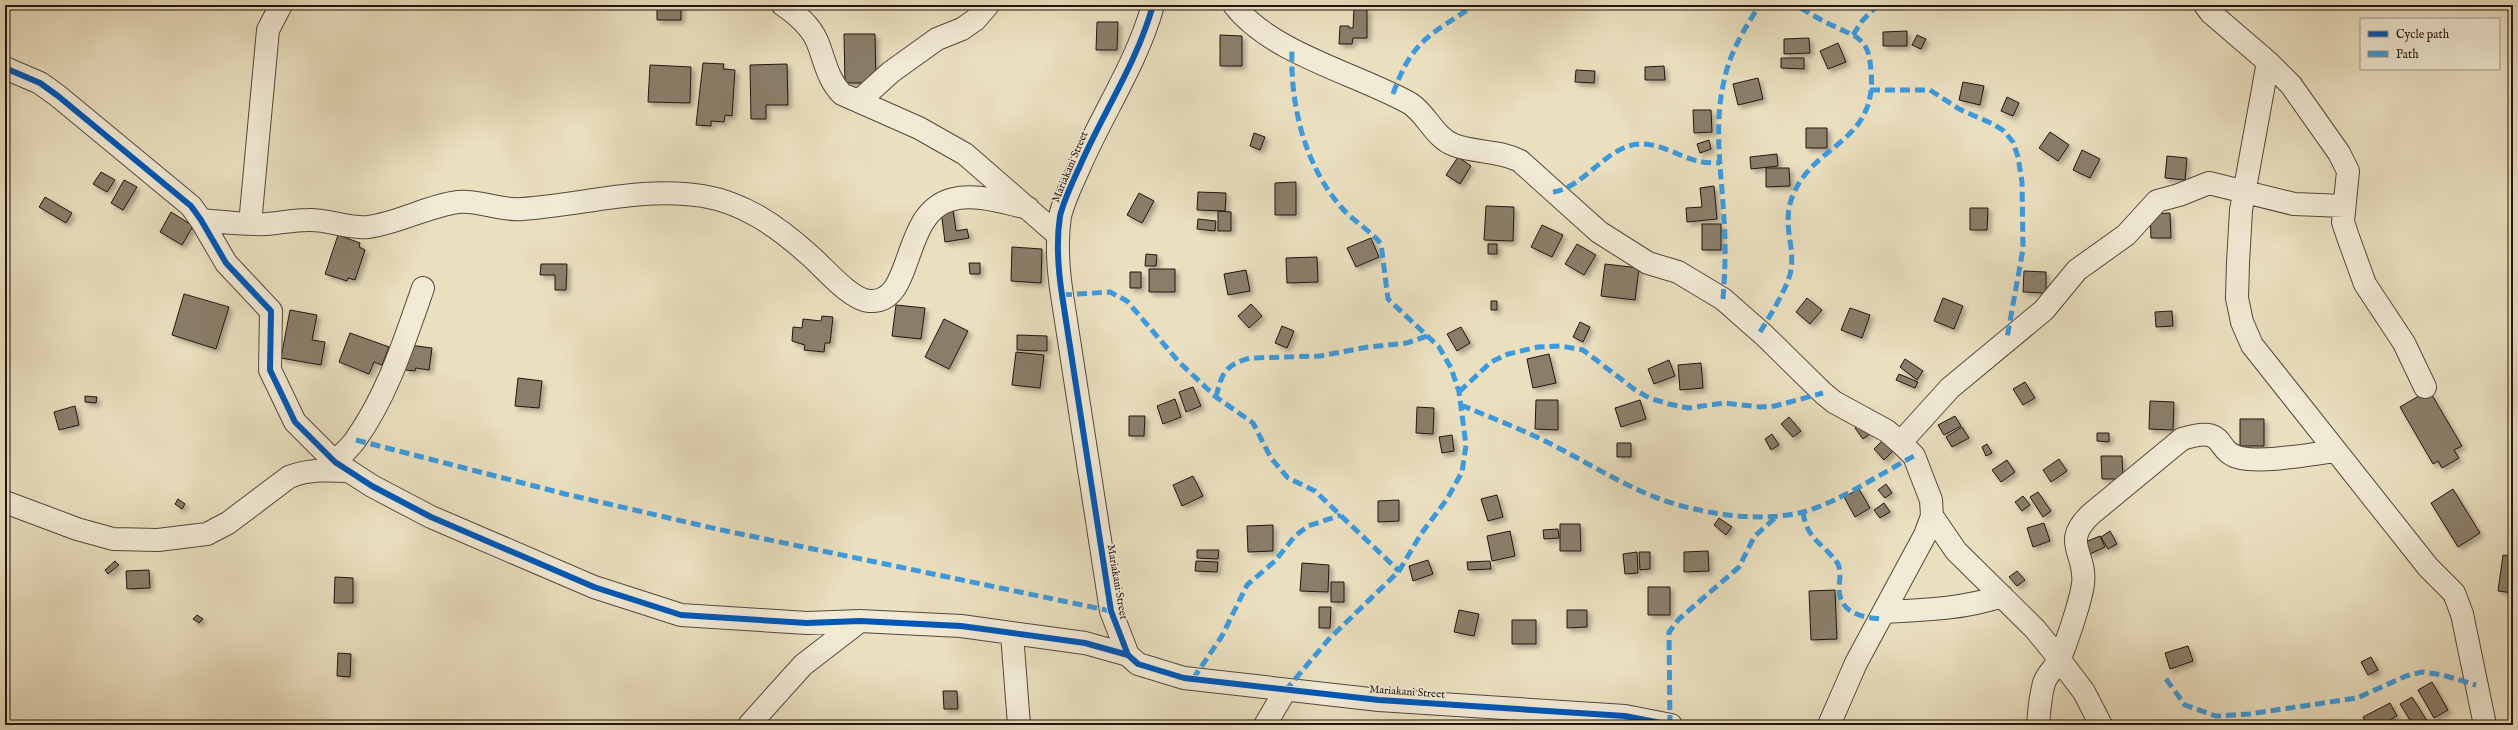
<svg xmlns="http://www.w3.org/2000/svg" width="2518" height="730" viewBox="0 0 2518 730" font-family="'IM FELL English',serif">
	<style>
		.building { fill: #8a7e6b; stroke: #211510; filter: url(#shadow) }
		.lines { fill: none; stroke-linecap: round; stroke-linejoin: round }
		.minor-casing { stroke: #53483c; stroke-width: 24 }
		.tertiary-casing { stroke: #53483c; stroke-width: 24 }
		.minor { stroke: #f1ead5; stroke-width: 22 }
		.tertiary { stroke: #f1ead5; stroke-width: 22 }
		.quiet { stroke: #3c9ade; stroke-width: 5; stroke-dasharray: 10 5; stroke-linecap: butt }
		.cycleway-casing { stroke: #f1ead5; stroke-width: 8 }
		.cycleway { stroke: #0057b8; stroke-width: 6 }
		.labels { text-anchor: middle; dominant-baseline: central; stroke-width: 3; stroke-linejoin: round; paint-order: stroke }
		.street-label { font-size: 11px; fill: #211510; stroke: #f1ead5 }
	</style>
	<defs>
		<filter id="shadow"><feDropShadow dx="3.5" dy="3.5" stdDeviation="2" flood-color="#0004"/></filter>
	</defs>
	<rect width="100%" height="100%" fill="#eadfbf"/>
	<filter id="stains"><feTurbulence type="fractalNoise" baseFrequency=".005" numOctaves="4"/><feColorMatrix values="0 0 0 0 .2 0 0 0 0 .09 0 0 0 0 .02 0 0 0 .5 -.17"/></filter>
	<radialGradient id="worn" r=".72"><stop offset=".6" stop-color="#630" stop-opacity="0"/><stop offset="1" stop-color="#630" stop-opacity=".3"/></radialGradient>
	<path class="building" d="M657,5H681V20H657Z
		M1354,8L1367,9V38H1353L1352,44H1339L1340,26H1349V28H1353Z
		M1097,22H1118L1117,50H1096Z
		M1907,31V46H1883V32Z
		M844,34H875L876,83H845Z
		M1220,35L1242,36V66H1220Z
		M1917,35L1926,39L1921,49L1912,45Z
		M1809,38L1810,53L1784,54V39Z
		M1838,43L1846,62L1828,69L1820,51Z
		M1781,58H1804V69L1781,68Z
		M703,63L724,64L723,69L735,70L732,116L725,115L724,122L711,121V126L696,125Z
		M787,64L788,105H766V119H751L750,65Z
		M650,65L691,67L690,103L648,102Z
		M1664,66L1665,80H1645V67Z
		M1576,70L1595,71L1594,83L1575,82Z
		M1758,78L1763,99L1738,105L1733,84Z
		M1963,82L1984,86L1980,105L1959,100Z
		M2007,97L2019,103L2013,116L2001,111Z
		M1693,110H1711L1712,132L1694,133Z
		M1806,128H1827V148H1806Z
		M2050,132L2069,145L2058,161L2039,148Z
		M1254,133L1265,137L1260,150L1250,146Z
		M1709,140L1711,149L1700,153L1697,144Z
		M2082,150L2100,159L2090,178L2073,170Z
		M1777,154L1778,166L1751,169L1750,157Z
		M2167,156L2187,158L2185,180L2165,178Z
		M1458,157L1471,166L1460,184L1446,175Z
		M1766,168H1789L1790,186L1766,187Z
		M101,172L115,180L107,192L93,184Z
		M124,180L137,187L123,210L111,203Z
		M1296,182V215H1275V183Z
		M1714,186L1717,219L1687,222L1686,208L1702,207L1700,188Z
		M1198,192L1226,193L1225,211L1197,210Z
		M1139,193L1154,201L1142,223L1127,215Z
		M45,197L72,213L66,223L39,207Z
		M1486,206L1514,207L1513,241L1484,240Z
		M1970,208H1988L1987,230H1970Z
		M953,209L956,231L967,229L969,238L945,242L941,211Z
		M1218,211L1231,212V231H1218Z
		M171,212L193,226L182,245L160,232Z
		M2170,213L2171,238H2151L2150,214Z
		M1198,219L1216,221L1215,231L1197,229Z
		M1702,224H1721V250H1702Z
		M1542,225L1563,235L1552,257L1531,247Z
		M338,235L360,243L359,247L365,250L355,280L348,278L347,281L325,274Z
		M1371,238L1379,257L1356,267L1347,248Z
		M1488,244H1497V254H1488Z
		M1577,244L1596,255L1584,275L1565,264Z
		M1012,247L1042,249L1041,283L1011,281Z
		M1146,254L1157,255L1156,266H1145Z
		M1317,257L1318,282L1287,283L1286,258Z
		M969,263H980V274H970Z
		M541,264H567L566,290H555V275H540Z
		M1605,264L1639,268L1635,300L1601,296Z
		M1149,269H1175V292H1149Z
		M1246,270L1250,291L1228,295L1224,274Z
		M2024,271L2046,272V293L2023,292Z
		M1130,272H1141V288H1130Z
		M184,294L229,307L216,349L172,335Z
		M1807,298L1822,310L1810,324L1796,312Z
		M1943,298L1963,306L1954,329L1934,321Z
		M1491,301H1497V310H1491Z
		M1251,304L1262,316L1249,328L1238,316Z
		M896,305L925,308L921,339L892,336Z
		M1850,308L1870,315L1862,338L1841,330Z
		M290,310L317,315L312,340L325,342L321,365L281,358Z
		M2172,311L2173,326L2156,327L2155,312Z
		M822,316L833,317L830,343H825L824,352L804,350L805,345L792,341L793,327L802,328L803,319L821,321Z
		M944,319L968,331L949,369L925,357Z
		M1580,322L1590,327L1583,342L1573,337Z
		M1282,326L1294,331L1287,348L1275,343Z
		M1461,327L1470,343L1457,351L1447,334Z
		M350,333L389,347L382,365L374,362L369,374L339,362Z
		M1017,335L1047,336V351L1017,350Z
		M409,345L432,348L429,370L416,368L415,371L405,370Z
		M1016,352L1044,355L1040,388L1012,385Z
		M1549,354L1556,383L1533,388L1527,359Z
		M1905,359L1923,371L1917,380L1900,367Z
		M1669,360L1675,376L1654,384L1648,369Z
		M1701,363L1703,388L1680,390L1678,365Z
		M1899,374L1918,382L1915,388L1896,380Z
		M518,378L542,381L539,408L515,406Z
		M2025,382L2035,398L2023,405L2013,389Z
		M1193,387L1201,406L1186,412L1179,392Z
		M2429,390L2462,446L2454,450L2459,458L2442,468L2438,461L2433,464L2400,407Z
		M85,396L97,397L96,403L85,402Z
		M1175,399L1181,417L1163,424L1157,406Z
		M1536,400H1558V430L1535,429Z
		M1640,400L1646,419L1621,427L1615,408Z
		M2150,401L2174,402L2173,430L2149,429Z
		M75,406L79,425L59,430L54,412Z
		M1417,407L1434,408L1433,434L1416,433Z
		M1129,416H1145L1144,436H1129Z
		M1955,416L1961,426L1944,435L1938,425Z
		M1789,417L1801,431L1793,437L1781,424Z
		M2240,419H2264V446H2240Z
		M1862,422L1871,433L1863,439L1855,428Z
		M1962,427L1969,438L1952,447L1946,437Z
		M2097,433H2109V442L2097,441Z
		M1772,434L1779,445L1771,450L1765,439Z
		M1452,435L1454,451L1442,453L1439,437Z
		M1882,441L1893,451L1884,460L1874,449Z
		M1617,443H1631V457H1617Z
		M1987,444L1992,453L1986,456L1982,447Z
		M2101,456H2122L2123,479H2102Z
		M2059,459L2067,471L2051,482L2043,470Z
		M2007,460L2015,472L2001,482L1992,470Z
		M1193,476L1203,496L1182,506L1173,485Z
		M1886,484L1892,493L1885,498L1878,490Z
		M1859,489L1870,508L1855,517L1844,497Z
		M2453,489L2480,533L2458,547L2431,503Z
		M2038,492L2051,511L2043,517L2030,497Z
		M1497,495L1503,517L1488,521L1481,499Z
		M2023,496L2030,505L2022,511L2015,502Z
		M178,499L185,504L182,509L175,504Z
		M1399,500V521L1378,522V501Z
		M1884,503L1890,512L1880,518L1874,510Z
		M1719,518L1732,527L1726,535L1714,525Z
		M2044,523L2050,541L2033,547L2027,528Z
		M1560,524H1580L1581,551H1560Z
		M1273,525V551L1248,552L1247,526Z
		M1558,529L1559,538L1544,539L1543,530Z
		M1510,531L1515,556L1492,561L1487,536Z
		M2110,531L2117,544L2108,549L2101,537Z
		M2100,536L2105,547L2090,554L2085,542Z
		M1197,550H1219L1218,559L1197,558Z
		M1708,551L1709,571L1684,572V552Z
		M1637,552L1638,573L1625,574L1623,554Z
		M1639,552H1650V569L1640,570Z
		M2503,555L2513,556V593L2498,591Z
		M1428,560L1433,574L1413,581L1409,566Z
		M115,561L119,565L108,574L105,570Z
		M1196,561L1218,562L1217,572L1195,571Z
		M1490,561L1491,569L1468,570L1467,562Z
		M1302,563L1329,565L1328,592L1300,591Z
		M149,570L150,588L127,589L126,571Z
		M2017,571L2025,580L2017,586L2009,577Z
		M335,577L353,578V603H334Z
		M1331,582H1344V602H1331Z
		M1648,587H1670V615H1648Z
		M1835,590L1837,639L1811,640L1809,591Z
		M1319,607H1331L1330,628H1319Z
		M1459,610L1479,614L1474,636L1454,632Z
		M1567,610H1587V627L1567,628Z
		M197,615L203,619L199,623L193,619Z
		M1512,620H1536V644H1512Z
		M2188,646L2193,661L2170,669L2165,653Z
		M338,653L351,654L350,677L337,676Z
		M2371,657L2378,670L2368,675L2361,662Z
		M2432,682L2448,710L2434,718L2418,690Z
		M943,691H957L958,709H944Z
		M2412,697L2429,724L2428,725H2413L2400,704Z
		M2390,703L2397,716L2380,725H2367L2363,717Z"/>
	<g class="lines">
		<defs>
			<path id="minor" d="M783,5C796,14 810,25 817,41C825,60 827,79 842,94L919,128L965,154L1058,235
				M1234,5C1272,54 1358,74 1411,104C1427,115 1435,138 1454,145C1475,153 1499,150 1520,161L1599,232L1648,263L1678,272L1723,299L1765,336L1823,393L1834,402L1887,431L1904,446L1914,456L1931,500L1932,516L1925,535L1856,663L1829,725
				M2205,5L2211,13L2268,62L2291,85L2339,153L2348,171L2343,222L2348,237L2365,284L2404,343L2425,387
				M2268,62L2241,210L2238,263L2237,298L2242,322L2252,345L2428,567L2454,593L2462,614L2485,725
				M5,68L40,83L58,96L191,206L201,220L226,263L271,311L270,370L295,422L335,462L372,486L431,517L594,587L681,615L807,623L860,621L961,626L1085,643L1128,655
				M859,101L891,72L937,39L962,29L975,20L988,5
				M201,220C223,222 245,225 266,224C280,223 294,220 308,220C328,219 349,229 368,227C399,223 427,206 458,202C480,200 500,211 522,209C583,205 642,186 703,196C744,203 777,226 807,253C823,266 849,299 869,301C915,305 900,215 950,200C974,192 1005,203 1028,208
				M250,224L268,30L281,5
				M1901,442L1950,388L2044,310L2077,270L2126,235L2157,201L2179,195L2209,183L2294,204L2344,206
				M335,462C342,454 351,447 356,439C388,394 405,339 423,288
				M5,502L77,529L113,539L158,540L207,534L228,523L289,477C309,469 328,470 349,471
				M1932,516L1956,551L2035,629L2053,651L2084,692L2101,725
				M1884,612C1924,610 1963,609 2002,596
				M1012,634L1019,725
				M749,725L803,665L860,621
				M1265,725L1285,691
				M2038,725C2039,711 2040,697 2044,683C2047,674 2055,668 2059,660C2066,645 2081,600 2083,584C2087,553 2060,543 2091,514L2182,439C2230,424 2212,452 2241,458C2265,463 2310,454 2336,451"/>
			<path id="tertiary" d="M1153,5C1137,63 1102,114 1079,168C1072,183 1064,200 1060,216C1056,242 1058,269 1062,295L1111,611L1128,655L1138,664L1184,678L1379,700L1625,716L1671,725"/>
		</defs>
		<use href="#minor" class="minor-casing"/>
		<use href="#tertiary" class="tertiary-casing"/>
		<use href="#minor" class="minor"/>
		<use href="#tertiary" class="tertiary"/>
		<path class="quiet" d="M1853,35L1862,21L1878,5
			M1870,90H1930L1959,109L1993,124L2004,131L2013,142L2018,157L2022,182L2023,249L2007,338
			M1393,94C1412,40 1430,35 1475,5
			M1553,192C1584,188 1607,145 1640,144C1660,143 1680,157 1698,161C1705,163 1713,163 1720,163
			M1062,295L1110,292L1127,301L1179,362L1216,397L1253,423L1271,458L1288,478L1315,491L1399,571
			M1723,299C1725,273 1726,247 1724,220C1722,174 1713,127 1724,81C1730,52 1744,29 1760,5
			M1760,332C1769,318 1789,285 1791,270C1795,243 1781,224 1793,195C1814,143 1878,143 1871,70C1870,61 1869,49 1862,42C1855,34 1845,32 1836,27C1822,21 1809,13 1796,5
			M1459,392L1491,362L1508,354L1538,347L1561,346L1583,350L1634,389L1649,398L1669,404L1688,408L1724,403L1760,407L1775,406L1823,393
			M1216,397C1222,373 1225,365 1250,358L1320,356L1368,347L1407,343L1427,336
			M1461,405C1489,417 1519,428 1547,442C1583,460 1622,485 1660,499C1701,514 1761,523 1803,512C1839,502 1880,474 1914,456
			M356,440L565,494L717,529L1111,611
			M1803,512C1807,541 1824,543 1838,564C1841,571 1840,579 1839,586C1838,612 1859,617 1881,619
			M1193,679L1222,636L1247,585L1275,561L1295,536L1308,526L1341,515
			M2166,679L2185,705L2216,716L2249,714L2357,698L2406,676L2422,672L2443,675L2476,685
			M1285,691L1329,639L1399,571L1421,534L1447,499L1462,472L1466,445L1459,392L1451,368L1439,347L1388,299L1381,244C1370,230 1353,221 1341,207C1304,164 1290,104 1292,49
			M1670,725L1669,632L1679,619L1739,567L1754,537L1777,516"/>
		<defs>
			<path id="cycleway" d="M1153,5C1137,63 1102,114 1079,168C1072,183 1064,200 1060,216C1056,242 1058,269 1062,295L1111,611L1128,655L1138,664L1184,678L1379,700L1625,716L1671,725
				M5,68L40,83L58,96L191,206L201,220L226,263L271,311L270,370L295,422L335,462L372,486L431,517L594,587L681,615L807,623L860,621L961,626L1085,643L1128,655"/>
		</defs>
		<use href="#cycleway" class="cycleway-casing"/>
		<use href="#cycleway" class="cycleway"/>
	</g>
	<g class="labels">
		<g class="street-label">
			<text transform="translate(1070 167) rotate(-67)">Mariakani Street</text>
			<text transform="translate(1117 582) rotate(80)">Mariakani Street</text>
			<text transform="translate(1407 692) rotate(4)">Mariakani Street</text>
		</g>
	</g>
	<rect width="2518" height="730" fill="none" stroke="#eadfbf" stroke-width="20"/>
	<rect x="6" y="6" width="2506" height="718" fill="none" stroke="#211510" stroke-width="2"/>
	<rect x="10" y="10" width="2498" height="710" fill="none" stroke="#211510"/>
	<rect x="2360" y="18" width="140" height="52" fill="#f1ead5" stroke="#9e9586"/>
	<rect x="2368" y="31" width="20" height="6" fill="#0057b8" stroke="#9e9586"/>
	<text x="2396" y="38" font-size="12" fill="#211510">Cycle path</text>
	<rect x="2368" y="51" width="20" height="6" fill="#3c9ade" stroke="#9e9586"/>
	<text x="2396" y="58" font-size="12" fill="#211510">Path</text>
	<rect width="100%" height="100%" filter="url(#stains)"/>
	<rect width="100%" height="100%" fill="url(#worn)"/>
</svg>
